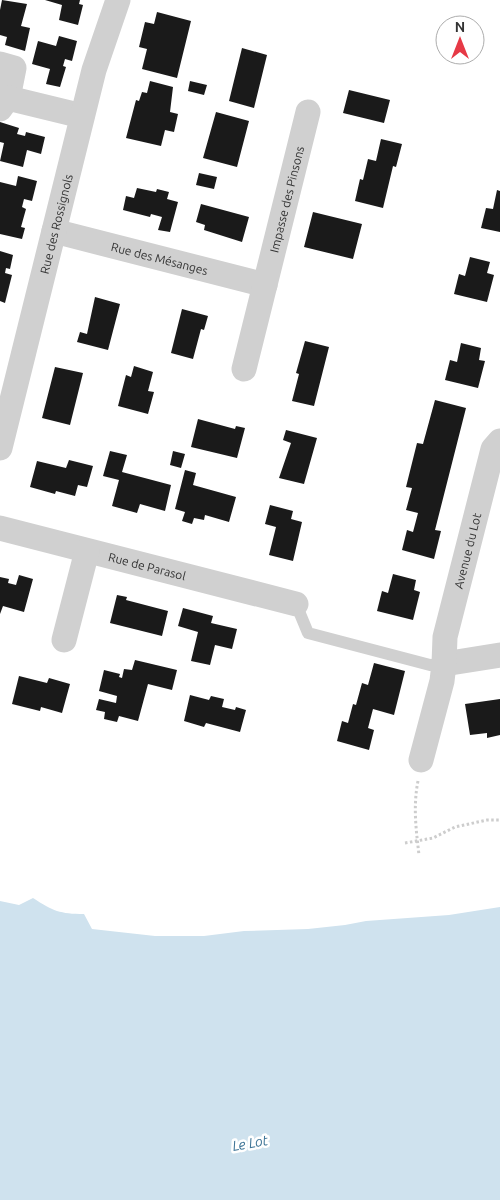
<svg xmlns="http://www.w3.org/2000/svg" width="500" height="1200" viewBox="0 0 500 1200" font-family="Ubuntu,sans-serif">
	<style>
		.water { fill: #cfe2ee }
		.building { fill: #1a1a1a }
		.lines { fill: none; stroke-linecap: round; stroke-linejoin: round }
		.path { stroke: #cdcdcd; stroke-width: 3; stroke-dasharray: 2.5 2.5; stroke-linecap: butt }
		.service { stroke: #d0d0d0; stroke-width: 12 }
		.minor { stroke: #d0d0d0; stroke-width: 25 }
		.labels { text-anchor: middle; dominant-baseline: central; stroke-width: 5; stroke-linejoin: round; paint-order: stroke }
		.street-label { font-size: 12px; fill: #333; stroke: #fff }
		.water-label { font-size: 14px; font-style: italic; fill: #3f7597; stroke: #fff }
	</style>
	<rect width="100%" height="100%" fill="#fff"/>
	<path class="water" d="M33,898C53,911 60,914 84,914L92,929L155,936H204L244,931L308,929L345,925L366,921L449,915L500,907V1200H0V901L19,905Z"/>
	<path class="building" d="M2,0L27,4L21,26L30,28L25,51L5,45L7,37L0,35V10Z
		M45,0H80L79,4L83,5L78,25L59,20L62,5Z
		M157,12L191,21L177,78L142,69L147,49L139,47L145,22L154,24Z
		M59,36L77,41L72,61L65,59L63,66L66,67L60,87L46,84L50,69L32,64L38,41L56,46Z
		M242,48L267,55L254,108L229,101Z
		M150,81L173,87L170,112L178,114L174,132L165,130L161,146L126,138L136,100L139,101L142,92L147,93Z
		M190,81L207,85L204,95L188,91Z
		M349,90L390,100L384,123L343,113Z
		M216,112L249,121L237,167L203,158Z
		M0,122L19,128L17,134L25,136L26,132L45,137L41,154L27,150L23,167L0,161L4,143L0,142Z
		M381,139L402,144L396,167L393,166L383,208L355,201L360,179L363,180L368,159L376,161Z
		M199,173L217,177L214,189L196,185Z
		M18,176L37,181L32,201L24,199L22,207L26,209L21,227L25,228L22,239L0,234V182L16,186Z
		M137,188L156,192L157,189L169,192L167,199L178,202L170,232L158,230L162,217L151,214L150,217L123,210L126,196L134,198Z
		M497,190L500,191V232L481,228L486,208L493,209Z
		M201,204L249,217L242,242L204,230L205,225L196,222Z
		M313,212L362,224L353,259L304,247Z
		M0,251L13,255L10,269L6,268L5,273L12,275L5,303L0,301Z
		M470,257L490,262L487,273L494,275L487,302L454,294L459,274L465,276Z
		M95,297L120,304L108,350L77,342L80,332L87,334Z
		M182,309L208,316L204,330L201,329L193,359L171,353Z
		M305,341L329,347L314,406L292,401L299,374L296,373Z
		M461,343L481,348L479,360L485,361L478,388L445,380L450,360L457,362Z
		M134,366L153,372L148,391L154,392L148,414L118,406L126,375L131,377Z
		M55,367L83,373L70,425L42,418Z
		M435,400L466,408L435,530L441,531L434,559L402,550L407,530L413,532L418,513L406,510L412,488L406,487L417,443L423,444Z
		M198,419L235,429L236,426L245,428L237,458L191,447Z
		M286,430L317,438L304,484L279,478L291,443L283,440Z
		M110,451L127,455L122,472L171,485L165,511L140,504L137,513L112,506L119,480L103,476Z
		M173,451L185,454L181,468L170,465Z
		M69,460L93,466L87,487L78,485L75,496L56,491L55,494L30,487L37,461L66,468Z
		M185,470L196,473L193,485L236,497L229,522L205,515L204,520L194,518L192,524L182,521L185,512L175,509Z
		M270,505L293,511L291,519L302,522L293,561L269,555L276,527L265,524Z
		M393,574L416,580L414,590L420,592L413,620L377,611L382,591L388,593Z
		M19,575L33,579L24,612L3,606L0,614V577L9,579L8,583L16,585Z
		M117,595L127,597L126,600L168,611L162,636L110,623Z
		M183,608L213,616L211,623L237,629L232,649L215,645L210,665L191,661L198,632L178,626Z
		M135,660L177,670L172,690L148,684L138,721L119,716L117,722L104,719L105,712L96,710L99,699L116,703L117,696L99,691L104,670L120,674L119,677L122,678L124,669L132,670Z
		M374,663L405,671L394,715L373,709L368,728L374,730L369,750L337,741L342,721L348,723L353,704L356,705L362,683L368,685Z
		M19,676L47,683L49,678L70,684L62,713L41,707L40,711L12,704Z
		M190,695L209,700L211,696L224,699L222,707L235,710L236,707L246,710L240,732L206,723L204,727L184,721Z
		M500,699V735L487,738V733L470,735L465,704Z"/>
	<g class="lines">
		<path class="path" d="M418,781C413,806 416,829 419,855
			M405,843L433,838L455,827L487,820H500"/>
		<path class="service" d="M296,604L308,633L430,665L444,664"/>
		<g class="minor">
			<path d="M0,64L14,68L8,98L0,109"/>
			<path d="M8,98L82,116"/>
			<path id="s1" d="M54,231L265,285"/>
			<path id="s2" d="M244,369L308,112"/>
			<path id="s3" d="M0,448L94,70L118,0"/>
			<path id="s4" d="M0,528L296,604"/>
			<path d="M64,640L87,551"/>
			<path d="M444,664L500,655"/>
			<path id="s5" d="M421,760L442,681L444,664L445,637L493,449L500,441"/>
		</g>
	</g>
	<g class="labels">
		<g class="street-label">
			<text stroke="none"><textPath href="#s2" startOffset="175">Impasse des Pinsons</textPath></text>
			<text stroke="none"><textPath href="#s3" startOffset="231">Rue des Rossignols</textPath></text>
			<text stroke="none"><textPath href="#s1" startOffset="109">Rue des Mésanges</textPath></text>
			<text stroke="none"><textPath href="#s5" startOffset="215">Avenue du Lot</textPath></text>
			<text stroke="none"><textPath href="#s4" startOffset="152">Rue de Parasol</textPath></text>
		</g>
		<g class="water-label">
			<text transform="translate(250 1143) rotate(-10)">Le Lot</text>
		</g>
	</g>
	<g transform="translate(460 40)"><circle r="24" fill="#ffffff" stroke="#adadad"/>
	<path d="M0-4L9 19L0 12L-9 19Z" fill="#e63946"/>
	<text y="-8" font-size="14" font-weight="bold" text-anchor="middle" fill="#333333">N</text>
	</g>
</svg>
